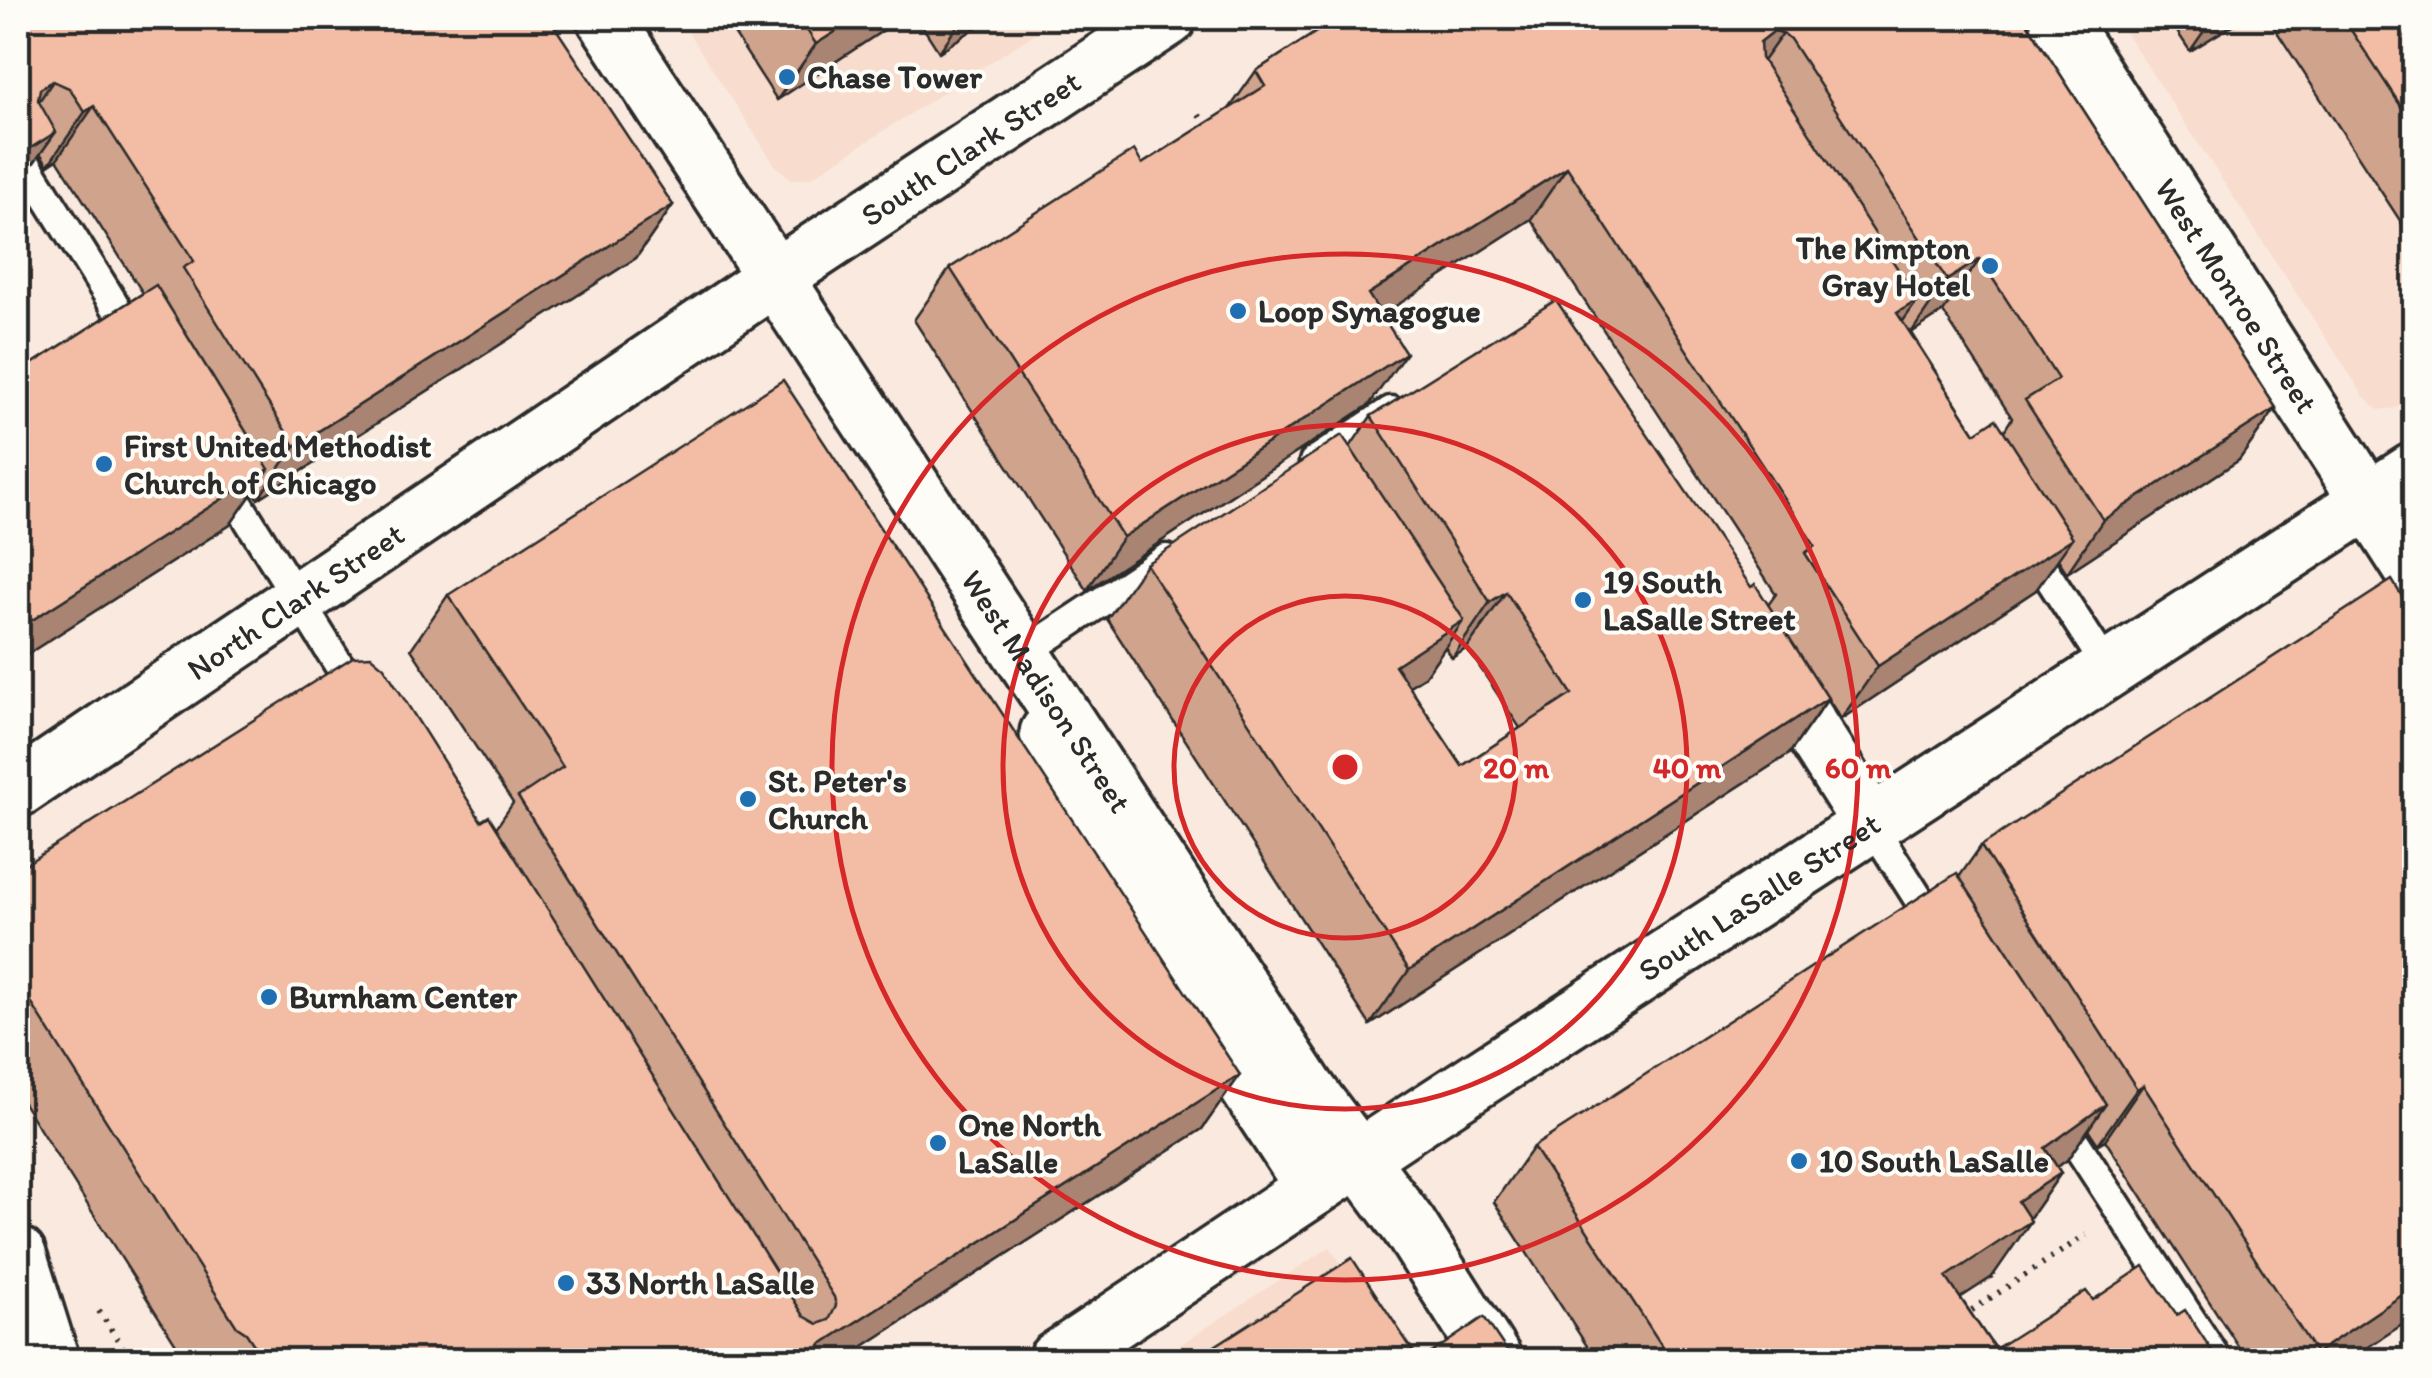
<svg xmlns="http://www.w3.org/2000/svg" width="2432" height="1378" viewBox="0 0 2432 1378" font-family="Itim,sans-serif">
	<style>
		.built { fill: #f8dccd }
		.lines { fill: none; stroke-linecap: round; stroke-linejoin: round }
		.lane-casing { stroke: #2b2b2b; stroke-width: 35 }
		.street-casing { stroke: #2b2b2b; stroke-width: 62 }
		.secondary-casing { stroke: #2b2b2b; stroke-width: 62 }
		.path { stroke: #2b2b2b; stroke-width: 6; stroke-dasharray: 2.5 8; stroke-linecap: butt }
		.lane { stroke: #fdfcf7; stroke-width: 28 }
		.street { stroke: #fdfcf7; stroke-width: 55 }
		.secondary { stroke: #fdfcf7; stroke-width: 55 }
		.wall { fill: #d0a38d; stroke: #2b2b2b; stroke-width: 2.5; fill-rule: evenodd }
		.shaded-wall { fill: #a98473; stroke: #2b2b2b; stroke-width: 2.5 }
		.building { fill: #f2bda4; stroke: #2b2b2b; stroke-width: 2.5 }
		.ring { fill: none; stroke: #d62828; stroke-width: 5 }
		.poi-dot { fill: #1f6fb2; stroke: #fdfcf7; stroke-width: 4 }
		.labels { text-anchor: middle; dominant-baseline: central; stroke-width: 8; stroke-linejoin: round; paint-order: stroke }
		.poi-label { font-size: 32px; font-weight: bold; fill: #2b2b2b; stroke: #fdfcf7; text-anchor: start }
		.street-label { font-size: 32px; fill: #2b2b2b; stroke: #fdfcf7 }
		.centre { fill: #d62828; stroke: #fdfcf7; stroke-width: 5 }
		.ring-label { font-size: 30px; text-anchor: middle; font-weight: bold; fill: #d62828; stroke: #fdfcf7; stroke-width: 8; stroke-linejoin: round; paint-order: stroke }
	</style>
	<rect width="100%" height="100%" fill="#fae9de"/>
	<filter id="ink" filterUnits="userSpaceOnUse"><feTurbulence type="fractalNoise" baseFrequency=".01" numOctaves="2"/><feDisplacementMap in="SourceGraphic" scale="20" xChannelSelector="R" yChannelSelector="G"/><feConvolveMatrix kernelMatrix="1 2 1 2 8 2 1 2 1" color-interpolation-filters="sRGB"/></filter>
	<g filter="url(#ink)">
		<path class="built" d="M679,18H1059L810,178L791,179L775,165Z
			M2116,18H2414V395L2395,408L2379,410L2364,396Z
			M1330,1247L1403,1360H1157Z"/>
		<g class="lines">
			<defs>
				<path id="lane" d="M18,151L137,341
					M1314,462L1391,411
					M223,479L359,697
					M2028,545L2109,670
					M1021,655L1166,559
					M1871,824L1937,928
					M2058,1116L2217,1360"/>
				<path id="street" d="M1769,663L1871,824"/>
				<g id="secondary">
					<path id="s1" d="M605,18L1307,1089L1409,1226L1494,1360"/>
					<path id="s2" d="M2058,18L2414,572"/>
					<path d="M1048,733L1086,840L1314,1188"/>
					<path id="s3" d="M18,789L774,278L1168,18"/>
					<path d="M18,1255L51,1360"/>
					<path id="s4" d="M1056,1360L1413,1122L2414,471"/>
				</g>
			</defs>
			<use href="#lane" class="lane-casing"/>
			<use href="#street" class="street-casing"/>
			<use href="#secondary" class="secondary-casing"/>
			<path class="path" d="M1199,115L1209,131
				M18,1181L29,1199
				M99,1311L131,1360
				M1963,1316L2086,1235"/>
			<use href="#lane" class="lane"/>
			<use href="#street" class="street"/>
			<use href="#secondary" class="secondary"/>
		</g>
		<path class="wall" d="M18,18L673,205L636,258L258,499L254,491L230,525L18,660V373L143,293L57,159L48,165L40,153L18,185Z
			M724,18H902L777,100Z
			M917,18H990L939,52Z
			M1338,18H2024L2276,408L2239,460L2067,573L2058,559L2036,590L1841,719L1828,699L1789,754L1370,1025L1107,619L1146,564L1350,447L1371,416L1751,587L1768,605L1776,594L1531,219L1381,315L1369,405L1087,590L914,320L950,268L1142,164L1229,109L1256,71ZM1943,312L2012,418L2004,431L1975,433L1911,333ZM1445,647L1452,658L1467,648L1520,728L1462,766L1409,686L1425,676Z
			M2168,18H2244L2190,51Z
			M2268,18H2414V242Z
			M448,595L1240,1075L1202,1129L842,1360H186L18,1095V869L481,821L496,828L513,803L411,649Z
			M1981,846L2348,1360H2247L2105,1140L2098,1144L2088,1129L2067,1160L2057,1167L2061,1173L2029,1219L1992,1277L1960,1297L1995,1349L2093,1300L2177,1315L2218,1360H1596L1494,1202L1533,1147L1959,877Z"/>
		<path class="shaded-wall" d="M857,18H902L777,100L816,44Z
			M963,18H990L939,52Z
			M2213,18H2244L2190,51Z
			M1774,31L1783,33L1746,85L1760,42Z
			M53,81L18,132L40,89Z
			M94,106L57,159L48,165L85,112Z
			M56,132L18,185V156Z
			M1567,167L1531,219L1332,347L1368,294Z
			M673,205L636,258L258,499L295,446Z
			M1980,259L1943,312L1911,333L1947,280Z
			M1918,300L1881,352L1897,313Z
			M1406,353L1369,405L1087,590L1123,537Z
			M2276,408L2239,460L2067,573L2103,520Z
			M269,469L230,525L18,660V629Z
			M2073,538L2036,590L1841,719L1878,666Z
			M1506,592L1467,648L1452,658L1490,602Z
			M1464,620L1425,676L1356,720L1395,665Z
			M1828,698L1789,754L1370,1025L1409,970Z
			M1240,1075L1202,1129L842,1360H809L820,1345Z
			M2143,1085L2105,1140L2098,1144L2137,1089Z
			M2106,1104L2067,1160L2007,1203L2045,1148Z
			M2061,1173L2024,1226L2031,1221L1992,1277L1908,1332L1946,1277L2018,1201Z
			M2414,1287V1317L2348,1360H2310L2316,1353Z
			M1783,1349L1776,1360H1766Z"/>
		<path class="building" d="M18,18H549L673,205L295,446L183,268L194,261L94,106L85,112L69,88L53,81L40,89L38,100L56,132L18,156Z
			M799,18H857L816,44Z
			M1338,18H2024L2276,408L2103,520L2025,400L2058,379L1980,259L1947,280L1790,39L1783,33L1774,31L1760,42L1761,58L1918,300L1897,313L1975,433L1996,419L2073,538L1878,666L1805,553L1815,546L1567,167L1368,294L1406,353L1123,537L950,268L1134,150L1142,164L1265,86L1256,71Z
			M2343,18H2414V126Z
			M156,285L269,469L18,629V373Z
			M1556,300L1751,587L1755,584L1828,698L1409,970L1146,564L1342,435L1464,620L1395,665L1462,766L1572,694L1506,592L1490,602L1371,416Z
			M783,380L1240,1075L820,1345L824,1351L809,1360H264L246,1333L237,1327L18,982V869L353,657L371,656L384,667L481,821L489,816L804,1316L818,1324L829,1320L836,1306L834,1297L518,797L563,767L448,595Z
			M2392,580L2414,616V1287L2316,1353L2143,1085L2137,1089L1981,846Z
			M1957,873L2106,1104L2045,1148L2061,1173L2018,1201L2031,1221L1946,1277L1995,1349L2086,1291L2093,1300L2144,1266L2177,1315L2185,1310L2218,1360H1791L1783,1349L1766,1360H1727L1721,1351L1706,1360H1671L1533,1147Z
			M1352,1258L1419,1360H1193Z
			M1484,1317L1513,1360H1421Z"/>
	</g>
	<g class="ring">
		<circle cx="1345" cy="767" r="171"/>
		<circle cx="1345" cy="767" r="342"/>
		<circle cx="1345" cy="767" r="513"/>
	</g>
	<g class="poi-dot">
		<circle cx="787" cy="77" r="10"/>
		<circle cx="1990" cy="266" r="10"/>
		<circle cx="1238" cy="311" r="10"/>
		<circle cx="104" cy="464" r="10"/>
		<circle cx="1583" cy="600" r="10"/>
		<circle cx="748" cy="799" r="10"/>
		<circle cx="269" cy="997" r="10"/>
		<circle cx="938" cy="1143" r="10"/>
		<circle cx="1799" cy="1161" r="10"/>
		<circle cx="566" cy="1283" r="10"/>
	</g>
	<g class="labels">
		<g class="poi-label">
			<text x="807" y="77">Chase Tower</text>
			<text x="1970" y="248" text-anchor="end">The Kimpton<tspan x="1970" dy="37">Gray Hotel</tspan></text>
			<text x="1258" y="311">Loop Synagogue</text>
			<text x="124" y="446">First United Methodist<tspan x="124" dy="37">Church of Chicago</tspan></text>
			<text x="1603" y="582">19 South<tspan x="1603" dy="37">LaSalle Street</tspan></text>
			<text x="768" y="781">St. Peter's<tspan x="768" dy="37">Church</tspan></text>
			<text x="289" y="997">Burnham Center</text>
			<text x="958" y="1125">One North<tspan x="958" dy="37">LaSalle</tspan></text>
			<text x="1819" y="1161">10 South LaSalle</text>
			<text x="586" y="1283">33 North LaSalle</text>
		</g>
		<g class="street-label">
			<text stroke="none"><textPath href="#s3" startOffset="1148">South Clark Street</textPath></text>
			<text stroke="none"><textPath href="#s2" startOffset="330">West Monroe Street</textPath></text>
			<text stroke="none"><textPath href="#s3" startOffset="335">North Clark Street</textPath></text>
			<text stroke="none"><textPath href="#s1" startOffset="805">West Madison Street</textPath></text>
			<text stroke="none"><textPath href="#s4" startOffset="842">South LaSalle Street</textPath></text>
		</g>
	</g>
	<circle cx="1345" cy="767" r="15" class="centre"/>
	<g class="ring-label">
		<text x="1516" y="778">20 m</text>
		<text x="1687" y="778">40 m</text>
		<text x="1858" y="778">60 m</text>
	</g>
	<rect width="2432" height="1378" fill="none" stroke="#fdfcf7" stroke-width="60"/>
	<rect x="30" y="30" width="2372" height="1318" fill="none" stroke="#2b2b2b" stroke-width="4" filter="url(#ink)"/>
</svg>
